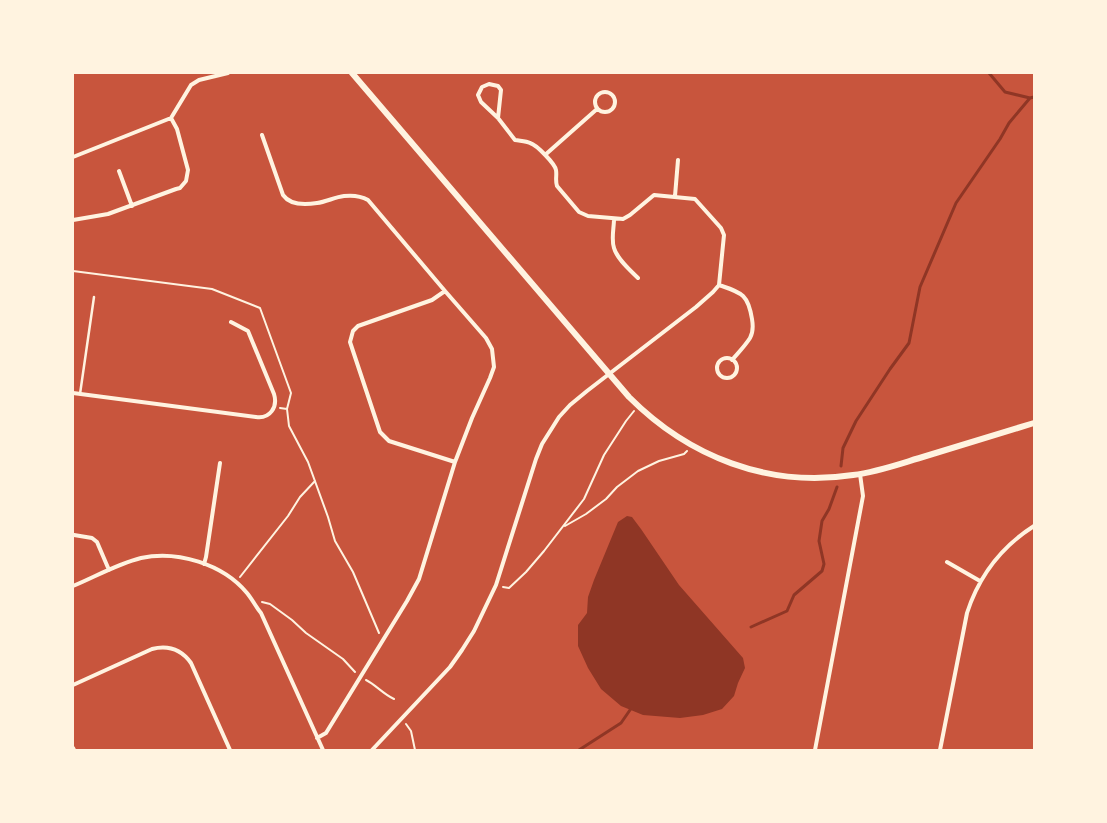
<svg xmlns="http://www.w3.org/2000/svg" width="1107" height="823" viewBox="0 0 1107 823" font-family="Helvetica,sans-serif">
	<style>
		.water { fill: #8f3625 }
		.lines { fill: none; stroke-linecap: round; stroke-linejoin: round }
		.stream { stroke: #8f3625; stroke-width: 3 }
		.path { stroke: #fff3e0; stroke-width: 2 }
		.service { stroke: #fff3e0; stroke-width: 2.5 }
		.minor { stroke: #fff3e0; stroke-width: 4 }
		.tertiary { stroke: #fff3e0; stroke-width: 6 }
	</style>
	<rect width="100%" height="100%" fill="#c8553d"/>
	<path class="water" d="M627,516L632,517L641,529L679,585L743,658L745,668L738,683L734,696L722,709L703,715L680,718L643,715L621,706L601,689L588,668L578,646V625L587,613L588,597L594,580L618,522Z"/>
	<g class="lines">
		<path class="stream" d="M989,73L1005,92L1030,98L1034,97
			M841,466L843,448L856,421L890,369L909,343L920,287L956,203L1000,139L1009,123L1030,98
			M751,627L787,611L794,595L822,571L824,564L819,541L822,521L829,509L837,487
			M579,750L621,723L630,710"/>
		<path class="path" d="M73,271L212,289L260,308L291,393L287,409
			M280,408L287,409L289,426L308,462L328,517L335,541L353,572L379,633
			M565,526L586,514L606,499L617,487L638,471L659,461L684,454L687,451
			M240,577L288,516L300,497L315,481
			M503,587L509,588L526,572L544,551L584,499L604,455L626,421L634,411
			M262,602L270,604L292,620L306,633L343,659L355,672
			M366,680C376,685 383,694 394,699
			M406,724L411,731L415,750"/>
		<path class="service" d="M80,394L94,297"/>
		<path class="minor" d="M595 102a10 10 0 1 1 20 0a10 10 0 1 1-20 0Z
			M262,135L283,195C290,205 305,205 317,203C326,202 335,197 344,196C353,195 361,196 368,200L445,291L486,338L492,349L494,367L490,378L472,418L455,462L419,579L407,601L326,733L317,738
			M545,155L597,109
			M73,157L171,118L191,85L199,80L228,73
			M119,171L132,206
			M675,196L678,160
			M614,219C614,228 611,239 614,248C617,259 630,270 638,278
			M73,220L108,214L176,189L180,188L186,181L188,170L177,129L171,118
			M719,285C742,293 748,294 752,319C753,325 753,333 750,338C745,346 738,353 732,360
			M445,291L432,300L358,326L353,331L350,342L380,432L389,441L455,462
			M717 368a10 10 0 1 1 20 0a10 10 0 1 1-20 0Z
			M73,393L256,417C270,419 278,407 274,394L248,331L231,322
			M74,535L92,538L97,542L109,570
			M947,562L980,581
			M204,564L206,557L220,463
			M73,586C95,577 117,564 141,558C177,550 223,564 247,593C252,599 256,607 261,613L323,750
			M73,685L152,649C168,645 181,649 191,663L230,750
			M73,748L74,750
			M372,750L450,667L462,650L474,631L496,585L536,459L542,444L559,417L570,405L587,391L696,307L713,292L719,285L724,235L721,228L695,199L654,195L630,215L623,219L588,216L579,212L557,186C555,180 557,176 556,170C555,164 537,145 530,143C526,141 520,141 515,140L498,118L481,102L478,95L482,87L489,84L498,86L501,90L498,118
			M815,750L863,496L860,474
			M940,750L967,613C979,576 1001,547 1034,526"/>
		<path class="tertiary" d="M352,73L629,397C689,457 768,488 853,475C878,472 902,463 926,456C962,445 998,434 1034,423"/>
	</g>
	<rect width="1107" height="823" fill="none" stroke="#fff3e0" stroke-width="148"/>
</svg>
